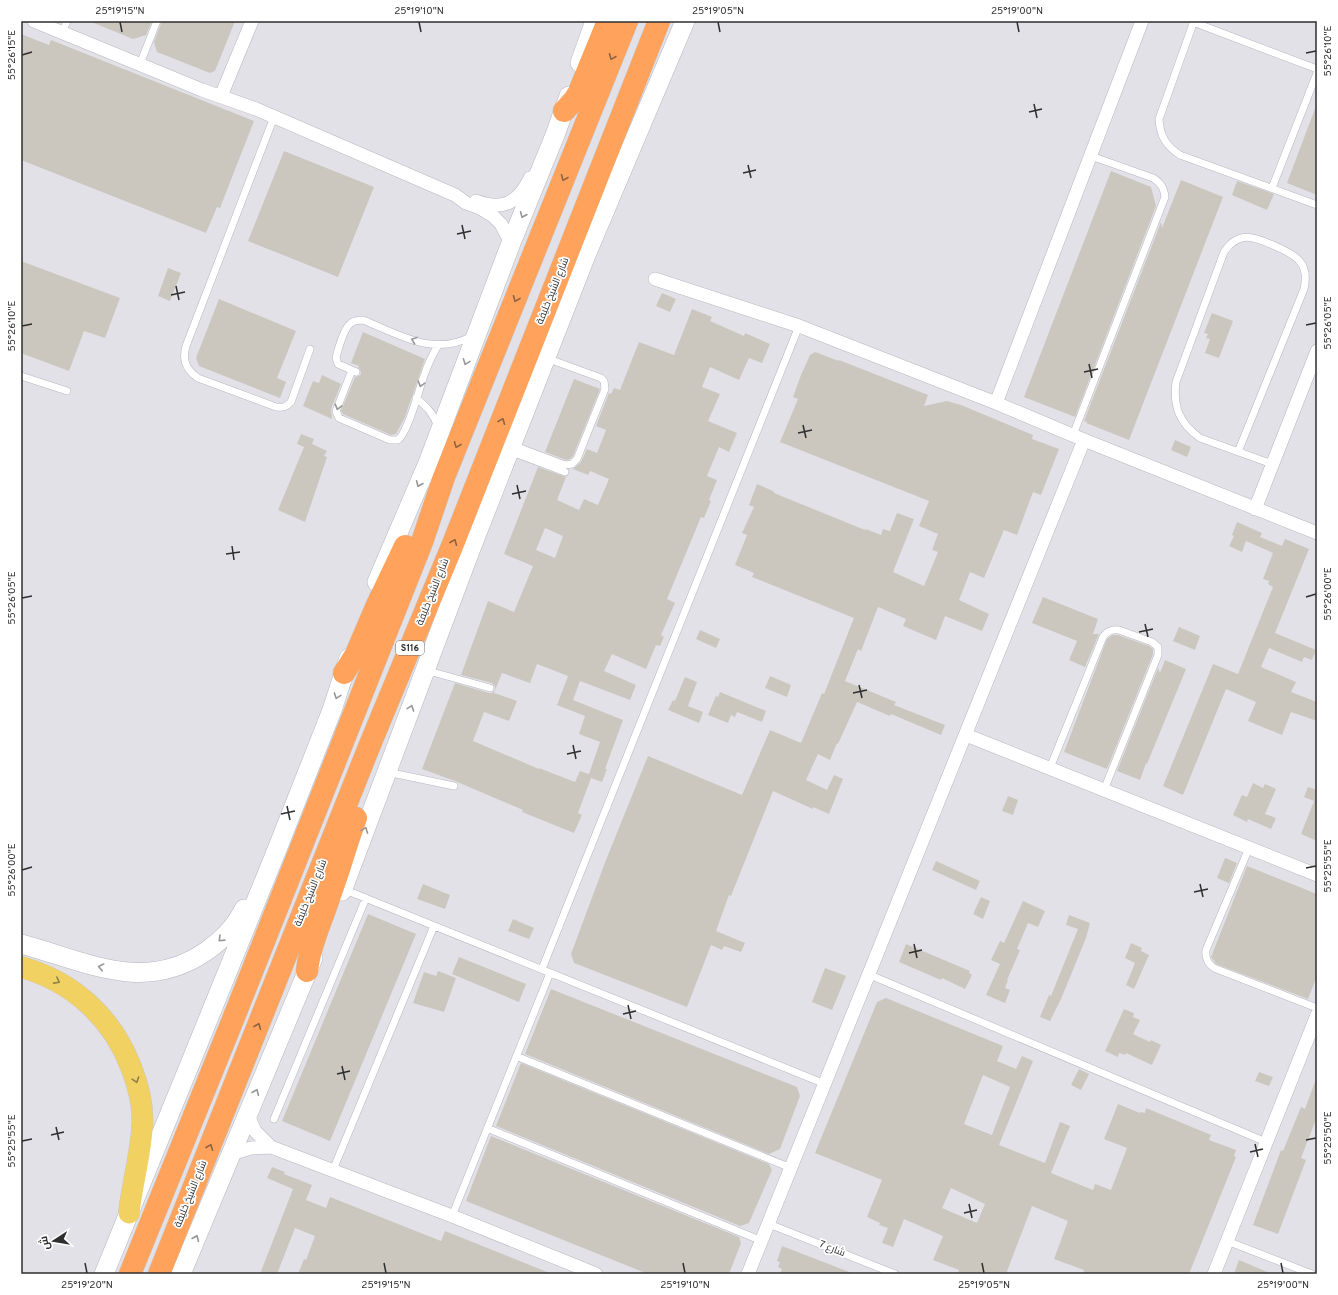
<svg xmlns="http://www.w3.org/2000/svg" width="1338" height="1295" viewBox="0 0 1338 1295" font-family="Overpass,Cairo,sans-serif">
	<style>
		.industrial { fill: #e3e1e8 }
		.building { fill: #cbc7bf; fill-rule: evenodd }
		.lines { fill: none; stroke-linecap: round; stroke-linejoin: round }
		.lane-casing { stroke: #b4b7c1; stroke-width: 8 }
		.street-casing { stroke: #b4b7c1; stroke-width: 14 }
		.secondary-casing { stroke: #b4b7c1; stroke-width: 20 }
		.primary-casing { stroke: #c9c9c9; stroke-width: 22 }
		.highway-casing { stroke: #c9c9c9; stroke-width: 23 }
		.lane { stroke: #fff; stroke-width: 7 }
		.street { stroke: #fff; stroke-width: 13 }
		.secondary { stroke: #fff; stroke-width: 19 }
		.primary { stroke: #f2d163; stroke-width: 21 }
		.highway { stroke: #ffa35c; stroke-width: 22 }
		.oneway { stroke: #8c6343 }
		.oneway2 { stroke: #969696 }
		.oneway3 { stroke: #908048 }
		.ticks { fill: none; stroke: #2e2e2e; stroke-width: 1.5 }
		.labels { text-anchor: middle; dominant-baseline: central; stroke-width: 3.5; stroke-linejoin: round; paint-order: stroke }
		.shield { fill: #fff; stroke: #6d6d6d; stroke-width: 1 }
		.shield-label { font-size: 9px; font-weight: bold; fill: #2e2e2e }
		.street-label { font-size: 10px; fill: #2e2e2e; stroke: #fff }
		.neatline { fill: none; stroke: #2e2e2e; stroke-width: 1.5 }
		.ticks-label { font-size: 10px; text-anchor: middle; fill: #2e2e2e }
	</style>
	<rect width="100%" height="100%" fill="#efe9e1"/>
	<path class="industrial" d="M21,21H1317V1274H21Z"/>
	<path class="building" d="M89,21H152L146,35L133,39Z
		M162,21H235L215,71L210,73L157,52L154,42Z
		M21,34L49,45L51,40L254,121L220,208L217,207L206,233L21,160Z
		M1316,106H1317V195L1287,183Z
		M284,151L374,187L338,277L248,241Z
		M1111,171L1151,187L1156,206L1075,417L1024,397Z
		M1181,180L1223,197L1129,440L1086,423L1087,422L1084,421L1161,222L1162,228Z
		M1237,181L1274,194L1267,210L1232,195Z
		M21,261L120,298L105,338L84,331L69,371L21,353Z
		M168,268L181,273L170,301L158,296Z
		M662,293L676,299L670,312L656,306Z
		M219,299L296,331L277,378L286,382L280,398L199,366L196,358Z
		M692,309L712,317L710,321L744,336L745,333L770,344L762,363L749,358L739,380L710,367L702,387L720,394L708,421L737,433L729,452L719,447L707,476L717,480L709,500L711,501L704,518L701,517L667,599L675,603L661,635L664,637L660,646L656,645L646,669L612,654L604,671L636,685L630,700L580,681L573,700L623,720L605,769H607L602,782L591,778L578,813L582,815L574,833L522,812L523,810L455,781L422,769L455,683L489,693H492L495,690V686L492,683L461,675L488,601L514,612L533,566L504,554L538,467L566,477L557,500L579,510L584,499L598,505L609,479L590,471L588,475L573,469L581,462L587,449L597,453L606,430L596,426L609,393L611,394L614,388L620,390L639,342L674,355ZM545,528L563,536L555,558L536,550ZM537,664L568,676L557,705L585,716L579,734L600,742L589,774L580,771L575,782L539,768V769L473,741L484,712L509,721L517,701L494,693L502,673L530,683Z
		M1212,313L1233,321L1219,358L1205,353L1210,339L1206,338L1208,334L1204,333Z
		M363,332L425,359L405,417L396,434L391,435L343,414L341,411L355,377L359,376L361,374L360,369L358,368L359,366L351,363Z
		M815,352L839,361V360L928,395L924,406L947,401L961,405L1033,435L1032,439L1059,449L1041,495L1033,492L1017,535L1004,530L984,578L970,572L959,600L989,614L982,631L945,616L936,640L903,626L906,619L878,607L861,651L858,649L845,681L896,702L894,705L945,725L941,735L891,714L890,716L857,702L838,744L837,743L830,760L818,754L806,780L827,790L834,775L843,779L829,814L813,807V809L773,791L731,896L729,895L716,931L745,943L741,952L724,946L722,950L711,945L687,1007L574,963L571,954L606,860L648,756L742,795L770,730L801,743L822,693L824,694L854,618L752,577L754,573L735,565L747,535L742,533L754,507L749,505L757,484L773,491L774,493L865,530L866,529L881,535L883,529L890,531L897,513L914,519L893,572L924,586L938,552L932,550L938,534L919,526L929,501L780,442L798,399L793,397L801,375L810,355Z
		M322,375L341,384L331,409L332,419L303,406L313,381L319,383Z
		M574,379L600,389L573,456L570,459L566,460L545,452Z
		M301,434L314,439L312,444L327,451L324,456L327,457L305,522L278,510L304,447L297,444Z
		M1175,440L1191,447L1187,457L1171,450Z
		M1237,522L1262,533L1260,537L1282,546L1285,539L1309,549L1275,633L1316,650L1312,660L1304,657L1302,662L1269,648L1261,667L1296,682L1291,692L1317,702V721L1291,712L1282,735L1248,721L1256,702L1226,689L1183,795L1163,786L1213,664L1238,674L1273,587L1268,584L1269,581L1263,579L1273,553L1246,541L1242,552L1229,546L1234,536L1232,535Z
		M1043,597L1098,619L1093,634H1099L1085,667L1069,660L1077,641L1032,623Z
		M1179,627L1200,636L1195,650L1173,641Z
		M700,630L720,639L716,648L696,639Z
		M1112,635H1118L1149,646L1153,649V654L1107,769L1064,752L1107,639Z
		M1165,660L1186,669L1147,764L1146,763L1140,780L1117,771L1158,668L1160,673Z
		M770,676L791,685L787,697L765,688Z
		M685,677L697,682L688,706L703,712L699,723L668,710L673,700L675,701Z
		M720,692L766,711L762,722L737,712L735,717L731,715L728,723L708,715L716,696L718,697Z
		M1253,783L1263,788L1265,784L1276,789L1265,814L1276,818L1271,829L1248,819L1247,822L1233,815L1242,795L1247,797Z
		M1308,787L1317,790V841L1301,834L1314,801L1304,797Z
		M1008,796L1018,800L1013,815L1002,811Z
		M1225,858L1237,863L1229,883L1217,878Z
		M936,861L980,881L976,890L932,870Z
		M1247,866L1317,894V976L1308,999L1216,964L1212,958L1211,957Z
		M423,884L450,895L445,909L417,899Z
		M981,897L990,901L983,919L973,914Z
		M1023,901L1045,911L1038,927L1028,923L1017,949L1020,950L1007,980H1008L1005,988L1010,990L1005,1003L986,995L1000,964L991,960L1000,941L1004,943Z
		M368,914L416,934L330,1141L282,1121Z
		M1069,915L1090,923L1086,938L1061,999L1050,1021L1040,1017L1049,995L1051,996L1078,929L1066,925Z
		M513,919L534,928L529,939L508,931Z
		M1131,943L1142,948L1141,951L1149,955L1134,989L1126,985L1135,963L1125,958Z
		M906,944L970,971L969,973L972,975L965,989L942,978L941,980L899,962Z
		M459,957L526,984L519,1002L452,974Z
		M825,968L846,976L832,1010L812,1002Z
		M438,971L456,978L444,1012L413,1003L424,972L436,976Z
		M551,989L797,1087L800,1096L780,1149L769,1154L525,1054Z
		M886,998L1003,1046L997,1061L1016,1069L1022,1056L1033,1061L999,1145L1045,1163L1060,1122L1070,1126L1051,1173L1093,1190L1095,1184L1111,1190L1127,1148L1104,1139L1118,1104L1140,1113L1141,1112L1145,1113L1146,1108L1211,1135L1209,1140L1236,1150L1234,1156L1236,1157L1189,1274H1083L1084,1270L1054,1259L1068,1221L1032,1206L1006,1274H958L959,1270L933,1260L943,1236L904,1219L893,1247L882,1243L888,1228L879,1225L880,1223L867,1217L882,1180L815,1153L877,1002ZM983,1075L1010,1087L992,1135L964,1124ZM951,1188L985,1204L977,1223L942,1208Z
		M1124,1009L1134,1013L1133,1017L1140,1020L1133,1034L1150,1042L1151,1040L1161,1045L1152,1065L1126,1053L1125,1055L1119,1053L1118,1057L1105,1051Z
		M521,1063L769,1164L772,1170L749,1223L740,1226L496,1126Z
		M1079,1069L1089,1074L1081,1090L1071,1085Z
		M1259,1072L1273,1077L1269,1086L1255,1081Z
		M1316,1079H1317V1117L1301,1158L1306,1160L1278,1234L1253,1225L1281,1150L1283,1151L1301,1107L1305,1109Z
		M491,1136L739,1237L741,1243L729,1274H648L466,1201Z
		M272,1167L285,1172L284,1174L312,1185L306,1200L326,1208L330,1197L441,1241L445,1231L552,1274H298L304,1259L306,1260L315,1236L295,1228L277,1274H260L293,1189L267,1178Z
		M782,1246L852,1273L851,1274H780L782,1269L778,1267L780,1262L777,1261Z
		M1239,1260L1272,1274H1234Z"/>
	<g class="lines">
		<defs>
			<path id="lane" d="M1194,21L1159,119C1160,136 1166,146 1180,155L1317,205
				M1193,22L1317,69
				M62,33L67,21
				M140,64L157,21
				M274,117L186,346C182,360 186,370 198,378L276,407C283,408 286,407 291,402L310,349
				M1272,188L1317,73
				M352,370L336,411L339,418L390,440H398C409,431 419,388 425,373C428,364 433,354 438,345
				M356,372L338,364L336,358C338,349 344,328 351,323C355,320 359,320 363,320C400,335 434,357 472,336
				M21,376L67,391
				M416,398C426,406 434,414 438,427
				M1073,435L1165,197C1164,188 1161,183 1153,178L1091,156
				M512,445L565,465L572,464L577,459L605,389L604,381L601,378L546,358
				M509,451L565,472
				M1238,452L1304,289C1310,263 1296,255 1275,246C1254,237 1239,230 1224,252L1176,382C1173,406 1179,423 1200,438L1272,464
				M425,670L490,688
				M1050,768L1103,637C1107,631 1112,629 1119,630L1152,642L1158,647V655L1104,790
				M387,772L454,786
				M1249,848L1206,950C1205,958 1207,963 1214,968L1317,1008
				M343,889L825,1084
				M542,969L799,326
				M870,975L1266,1142
				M516,1056L791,1168
				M274,1119L366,898
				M487,1128L762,1241
				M333,1170L434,926
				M452,1216L550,973
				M769,1224L895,1274
				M1227,1241L1312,1274"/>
			<path id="street" d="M34,21L202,90L256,109L455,195L466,203L480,208L493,216L501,224L511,243
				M221,96L252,21
				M476,201C503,211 518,203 530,178
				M655,279L799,326L996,403L1084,440L1317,533
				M996,403L1142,21
				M1255,509L1317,351
				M966,735L1317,875
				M247,1113L255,1131L271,1147
				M231,1154L251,1148L271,1147L452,1216L596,1274
				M748,1274L1084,440
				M1214,1274L1317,1015"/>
			<path id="secondary" d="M580,63L595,21
				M377,582L428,463L511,243L555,135L569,96
				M342,891L470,551L586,255L685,21
				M21,944C85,961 143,994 205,952C221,941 236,926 244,909
				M104,1274L192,1059L278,847L332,710L349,658
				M181,1274L313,958"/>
			<path id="primary" d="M21,967C72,981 112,1017 131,1067C139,1087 144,1108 142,1129C140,1158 132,1185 129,1213"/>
			<path id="highway" d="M564,111L574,100L579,92L608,21
				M344,673L356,654L377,605L405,546
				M307,971C310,945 321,922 329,898C339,872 346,845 356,818
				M130,1274L236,1012L422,542L444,477L627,21
				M159,1274L369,747L453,544L659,21"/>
		</defs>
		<use href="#lane" class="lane-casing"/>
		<use href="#street" class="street-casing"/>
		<use href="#secondary" class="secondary-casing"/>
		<use href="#primary" class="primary-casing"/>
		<use href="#highway" class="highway-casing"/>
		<use href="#lane" class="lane"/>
		<use href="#street" class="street"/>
		<use href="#secondary" class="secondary"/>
		<use href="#primary" class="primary"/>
		<use href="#highway" class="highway"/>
	</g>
	<defs><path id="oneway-chevron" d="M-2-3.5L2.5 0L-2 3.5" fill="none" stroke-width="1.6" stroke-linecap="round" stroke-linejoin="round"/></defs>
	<g class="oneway">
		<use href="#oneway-chevron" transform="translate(612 57) rotate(112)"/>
		<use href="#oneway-chevron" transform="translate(564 178) rotate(112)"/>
		<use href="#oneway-chevron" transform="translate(516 299) rotate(112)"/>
		<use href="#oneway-chevron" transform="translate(502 421) rotate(-68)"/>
		<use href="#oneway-chevron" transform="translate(457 445) rotate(112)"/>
		<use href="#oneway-chevron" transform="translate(454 542) rotate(-68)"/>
		<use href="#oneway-chevron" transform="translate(258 1026) rotate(-68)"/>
		<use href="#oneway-chevron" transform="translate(210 1147) rotate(-68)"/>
	</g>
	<g class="oneway2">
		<use href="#oneway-chevron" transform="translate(523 215) rotate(113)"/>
		<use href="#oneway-chevron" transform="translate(414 340) rotate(-160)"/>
		<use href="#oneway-chevron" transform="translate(466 362) rotate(111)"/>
		<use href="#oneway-chevron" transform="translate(421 384) rotate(107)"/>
		<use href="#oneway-chevron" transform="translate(338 407) rotate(105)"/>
		<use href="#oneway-chevron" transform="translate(419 484) rotate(113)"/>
		<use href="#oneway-chevron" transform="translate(337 696) rotate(110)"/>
		<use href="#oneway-chevron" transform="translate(411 708) rotate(-70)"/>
		<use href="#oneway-chevron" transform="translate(365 830) rotate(-69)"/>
		<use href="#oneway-chevron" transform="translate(221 939) rotate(136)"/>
		<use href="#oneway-chevron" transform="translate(101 967) rotate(-167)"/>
		<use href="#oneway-chevron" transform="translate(256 1092) rotate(-67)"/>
		<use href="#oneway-chevron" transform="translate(196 1238) rotate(-67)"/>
	</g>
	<g class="oneway3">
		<use href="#oneway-chevron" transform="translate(57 981) rotate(28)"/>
		<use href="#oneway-chevron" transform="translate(136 1080) rotate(72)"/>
	</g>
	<path class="ticks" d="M120,22L122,32M419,22L421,32M718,22L720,32M1017,22L1019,32M1306,53L1316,51M22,55L32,52M1034,104L1037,118M1029,112L1042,109M748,165L751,178M743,173L756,170M462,225L465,239M457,234L471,231M176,286L179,300M171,295L185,292M1306,325L1316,323M22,326L32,324M1089,364L1092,378M1084,372L1098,369M803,425L806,438M798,433L812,430M517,485L520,499M512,494L526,491M232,546L234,560M226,554L240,552M1306,597L1316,594M22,598L32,596M1145,624L1148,637M1139,632L1153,629M859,685L862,698M853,693L867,690M573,745L576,759M567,754L581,751M287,806L290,820M281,814L295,811M1306,868L1316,866M22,870L32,867M1200,884L1203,897M1194,892L1208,889M914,944L917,958M909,953L922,950M628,1005L631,1019M623,1014L636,1011M342,1066L345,1080M337,1074L350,1071M56,1127L59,1140M51,1135L64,1132M1306,1140L1316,1138M22,1141L32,1139M1255,1144L1258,1157M1250,1152L1263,1149M969,1204L972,1218M964,1213L977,1210M85,1263L87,1273M384,1263L386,1273M683,1263L685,1273M982,1263L984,1273M1281,1263L1283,1273"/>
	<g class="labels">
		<rect class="shield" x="396" y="641" width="28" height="14" rx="3"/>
		<g class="shield-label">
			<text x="410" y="648">S116</text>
		</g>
		<g class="street-label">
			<text transform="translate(553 291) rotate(-68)">شارع الشيخ خليفة</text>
			<text transform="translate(433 592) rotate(-68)">شارع الشيخ خليفة</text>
			<text transform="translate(311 893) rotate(-68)">شارع الشيخ خليفة</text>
			<text transform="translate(191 1194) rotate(-68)">شارع الشيخ خليفة</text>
			<text transform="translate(832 1249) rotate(22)">شارع 7</text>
		</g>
	</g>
	<rect width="1338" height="1295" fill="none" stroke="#ffffff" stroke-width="44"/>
	<g transform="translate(54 1241) rotate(258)" stroke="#ffffff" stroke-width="3" paint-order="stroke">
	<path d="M0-3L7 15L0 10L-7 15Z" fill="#2e2e2e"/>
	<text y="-6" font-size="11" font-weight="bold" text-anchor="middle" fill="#2e2e2e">ش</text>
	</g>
	<rect x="22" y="22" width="1294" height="1251" class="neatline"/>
	<g class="ticks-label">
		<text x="120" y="14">25°19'15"N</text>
		<text x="419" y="14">25°19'10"N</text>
		<text x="718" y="14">25°19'05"N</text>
		<text x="1017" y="14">25°19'00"N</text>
		<text transform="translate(1327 51) rotate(-90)" y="4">55°26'10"E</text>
		<text transform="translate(11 55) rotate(-90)" y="4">55°26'15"E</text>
		<text transform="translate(1327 323) rotate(-90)" y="4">55°26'05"E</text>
		<text transform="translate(11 326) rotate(-90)" y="4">55°26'10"E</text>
		<text transform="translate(1327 594) rotate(-90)" y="4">55°26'00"E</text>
		<text transform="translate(11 598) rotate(-90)" y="4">55°26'05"E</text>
		<text transform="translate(1327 866) rotate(-90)" y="4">55°25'55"E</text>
		<text transform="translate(11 870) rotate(-90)" y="4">55°26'00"E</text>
		<text transform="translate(1327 1138) rotate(-90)" y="4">55°25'50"E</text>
		<text transform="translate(11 1141) rotate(-90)" y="4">55°25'55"E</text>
		<text x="87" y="1288">25°19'20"N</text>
		<text x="386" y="1288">25°19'15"N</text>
		<text x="685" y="1288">25°19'10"N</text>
		<text x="984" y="1288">25°19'05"N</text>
		<text x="1283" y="1288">25°19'00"N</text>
	</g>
</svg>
